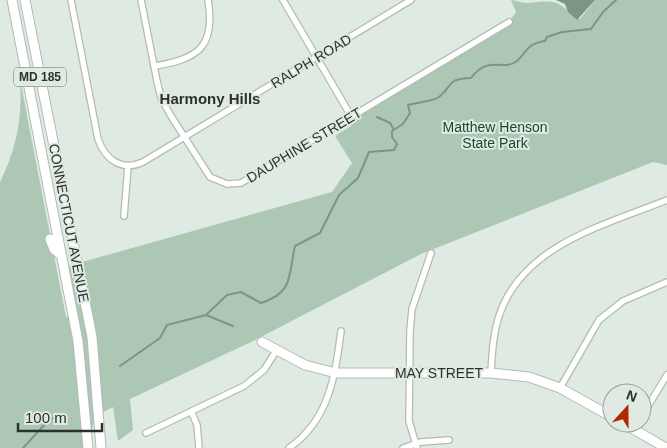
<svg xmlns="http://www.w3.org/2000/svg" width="667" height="448" viewBox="0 0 667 448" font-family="Arial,sans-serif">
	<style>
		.green { fill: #acc8b5 }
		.water { fill: #7b9784 }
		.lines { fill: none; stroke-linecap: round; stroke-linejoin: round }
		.stream { stroke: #7b9784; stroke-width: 2 }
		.street-casing { stroke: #b1bcb4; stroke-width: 8 }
		.secondary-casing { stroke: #b1bcb4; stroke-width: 11 }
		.primary-casing { stroke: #b1bcb4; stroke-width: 11 }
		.street { stroke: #fff; stroke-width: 5.5 }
		.secondary { stroke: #fff; stroke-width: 9 }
		.primary { stroke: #fff; stroke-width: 9 }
		.labels { text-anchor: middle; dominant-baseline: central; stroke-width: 4; stroke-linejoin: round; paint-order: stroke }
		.shield { fill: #dfeae2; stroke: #626864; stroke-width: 1 }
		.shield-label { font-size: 12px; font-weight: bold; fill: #2d312e }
		.street-label { font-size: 14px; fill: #2d312e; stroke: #dfeae2 }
		.park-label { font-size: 14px; fill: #16482d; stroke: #dfeae2 }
		.neighbourhood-label { font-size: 15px; font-weight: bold; fill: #2d312e; stroke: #dfeae2 }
	</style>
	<rect width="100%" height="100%" fill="#dfeae2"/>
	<path class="green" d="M511,0C516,0 520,3 526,3C560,0 553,0 580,19L595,0H667V165L653,162L421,254L251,342L130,399L133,430L118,441L113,407L96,416L85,448H0V182C17,148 24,112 19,74L66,317L77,314L68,266L332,192L352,163L335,136L351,126V116L509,22L516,12Z"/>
	<path class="water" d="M556,0H595L577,20L568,12L565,4Z"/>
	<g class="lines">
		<path class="stream" d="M377,117L390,123L394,130
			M206,315L233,326
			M120,366L160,338L167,325L206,315L227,295L241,292L261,303C294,292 288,277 295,246L320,233L339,195L358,178L369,152L394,150L397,144L392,137V131L403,124L410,113L408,105C417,102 432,102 439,97C454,86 444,79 471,78C489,54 503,72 517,61C528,51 526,44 545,41L547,37L562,32L591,29L603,12L616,0
			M23,448L46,423L56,416"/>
		<defs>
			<path id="street" d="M71,0L98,139C105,159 121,172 143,162L411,0
				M141,0L157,81L161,98L171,116L210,177L227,184L241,183L509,22
				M283,0L351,116
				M155,66C198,59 216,47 208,0
				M124,216L128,166
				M491,373C492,354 493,335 499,316C522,245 605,225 667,200
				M560,388L599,320L623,301L667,282
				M192,413L197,425L199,448
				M642,416L667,375
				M634,429L638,423
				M146,433L244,386L264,370L276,351
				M289,448C329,420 335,377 341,331
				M403,448L421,442L449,440
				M417,448L409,421L410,331L412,309L431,253"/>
			<path id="secondary" d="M262,342L305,365L336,373H491L529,377L560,388L612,417
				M623,423L666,448"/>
			<path id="primary" d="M12,0L78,341L88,448
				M25,0L92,337L101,448
				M50,239L54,249L62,256"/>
		</defs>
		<use href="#street" class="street-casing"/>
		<use href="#secondary" class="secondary-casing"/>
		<use href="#primary" class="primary-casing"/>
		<use href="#street" class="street"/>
		<use href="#secondary" class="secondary"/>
		<use href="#primary" class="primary"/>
	</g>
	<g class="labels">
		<rect class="shield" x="14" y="67.5" width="52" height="19" rx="4"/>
		<g class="shield-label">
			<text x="40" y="77">MD 185</text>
		</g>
		<g class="street-label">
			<text transform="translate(311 61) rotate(-31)">RALPH ROAD</text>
			<text transform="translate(304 145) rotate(-31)">DAUPHINE STREET</text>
			<text transform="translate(69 223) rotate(79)">CONNECTICUT AVENUE</text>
			<text x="439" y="373">MAY STREET</text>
		</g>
		<g class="park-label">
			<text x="495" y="127">Matthew Henson<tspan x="495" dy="16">State Park</tspan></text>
		</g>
		<g class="neighbourhood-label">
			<text x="210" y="98">Harmony Hills</text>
		</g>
	</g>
	<g transform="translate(627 408) rotate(21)"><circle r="24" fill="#dfeae2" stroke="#98a09a"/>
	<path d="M0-4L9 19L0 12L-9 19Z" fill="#b32801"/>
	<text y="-8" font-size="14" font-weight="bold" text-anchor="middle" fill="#2d312e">N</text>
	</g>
	<path d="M18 423v8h84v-8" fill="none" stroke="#2d312e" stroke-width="2.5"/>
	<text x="25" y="423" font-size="15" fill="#2d312e" stroke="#dfeae2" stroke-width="4" paint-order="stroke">100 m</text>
</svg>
